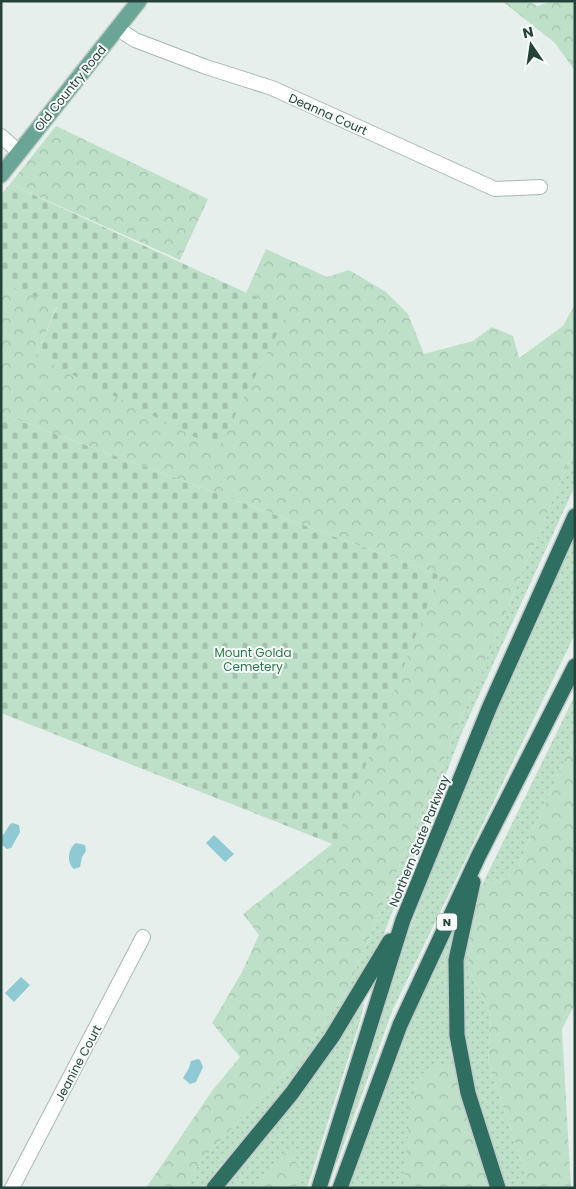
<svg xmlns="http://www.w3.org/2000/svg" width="576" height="1189" viewBox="0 0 576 1189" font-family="Poppins,sans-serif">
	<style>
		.grass { fill: url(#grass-dots) }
		.forest { fill: url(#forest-crowns) }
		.cemetery { fill: url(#cemetery-stones) }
		.water { fill: #8ec9d4 }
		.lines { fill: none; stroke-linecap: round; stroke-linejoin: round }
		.minor-casing { stroke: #a8b8b2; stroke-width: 16 }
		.major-casing { stroke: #c2cac8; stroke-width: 18 }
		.highway-casing { stroke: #c2cac8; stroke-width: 18 }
		.minor { stroke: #fff; stroke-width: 14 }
		.major { stroke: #6aa596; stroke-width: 15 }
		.highway { stroke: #2f6f62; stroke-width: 15 }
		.labels { text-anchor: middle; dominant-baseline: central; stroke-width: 4; stroke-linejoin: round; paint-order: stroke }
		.shield { fill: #f7fbf9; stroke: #637a73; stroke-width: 1 }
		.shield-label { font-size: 11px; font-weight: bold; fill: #24423a }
		.street-label { font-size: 12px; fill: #24423a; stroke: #f7fbf9 }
		.park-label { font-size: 12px; fill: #2d7a4b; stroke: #f7fbf9 }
	</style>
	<defs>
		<pattern id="grass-dots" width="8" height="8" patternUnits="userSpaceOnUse" patternTransform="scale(1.25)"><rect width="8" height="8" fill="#bfe0c8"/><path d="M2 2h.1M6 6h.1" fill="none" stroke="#a4c1ad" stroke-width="1.8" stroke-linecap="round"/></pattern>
		<pattern id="forest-crowns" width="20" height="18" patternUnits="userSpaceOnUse" patternTransform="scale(1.25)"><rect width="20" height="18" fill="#bfe0c8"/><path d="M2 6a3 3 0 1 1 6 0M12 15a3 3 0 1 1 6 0" fill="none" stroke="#a4c1ad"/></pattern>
		<pattern id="cemetery-stones" width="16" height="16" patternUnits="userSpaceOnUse" patternTransform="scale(1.25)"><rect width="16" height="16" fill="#bfe0c8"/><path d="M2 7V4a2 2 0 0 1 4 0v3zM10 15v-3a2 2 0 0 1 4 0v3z" fill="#a4c1ad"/></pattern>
	</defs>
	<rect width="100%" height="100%" fill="#e6efeb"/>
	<path class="grass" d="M575,447V486L463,730L381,941L338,1016L300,1070L273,1106L217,1169L204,1188H184L200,1162L304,1052L347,991Z
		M575,532V634L393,1009L337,1163L331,1161C348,1110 363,1058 381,1007C439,846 506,688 575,532Z
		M575,695V737L530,837L518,867L502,882L483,883Z
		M471,920L468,967L491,1016L488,1062L531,1188H504L486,1133L463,1046L461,979Z
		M452,925L456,928L449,977L448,1026L451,1054L492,1188H349L363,1142L401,1041Z
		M359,1003L364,1004L360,1021L307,1188H219Z"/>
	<path class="forest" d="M502,1H527L538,6L552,1H575V71L555,43Z
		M56,126L208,199L180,260L10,184Z
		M266,249L327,277L349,270L386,292L408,314L424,354L473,341L492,327L513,336L519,358L563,326L575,304V447L347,991L304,1052L200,1162L184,1188H146L212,1091L240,1057L212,1023L241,974L259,935L243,914L332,844L439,575L1,414V281L57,306L36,356L287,312L246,293Z
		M575,737V1004L562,1029L571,1188H531L488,1062L491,1016L468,967L471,920L483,883L502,882L518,867L530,837Z
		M435,1067H455L492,1188H404L410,1101L420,1078Z
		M291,1146L300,1174L296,1188H255Z"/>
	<path class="cemetery" d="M10,184L288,312L218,449L36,356L57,307L1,281V195Z
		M1,414L439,575L335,845L1,713Z"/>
	<path class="water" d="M12,823L19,825L20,832L11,848L7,849L1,844V837C6,833 7,826 12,823Z
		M214,835L234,854L225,862L206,843Z
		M76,843L85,845L86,851L82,857L80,867L74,869C66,863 68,848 76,843Z
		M21,977L30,985L14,1002L5,993Z
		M198,1059L200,1060L203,1067L196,1082L190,1084L183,1078L189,1068L191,1061Z"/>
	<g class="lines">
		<defs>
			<path id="minor" d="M118,29L135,40L206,67L272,88L495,189L540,187
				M1,136L19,152
				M12,1188L143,937"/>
			<path id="major" d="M1,175L139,1"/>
			<path id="highway" d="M473,882L456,960L457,1035L468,1093L498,1188
				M214,1188L292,1093L332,1037L390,941
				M319,1188L403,920L490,706L575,516
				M340,1188L400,1025L478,857L575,666"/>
		</defs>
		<use href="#minor" class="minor-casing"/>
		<use href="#major" class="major-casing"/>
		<use href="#highway" class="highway-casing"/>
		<use href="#minor" class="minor"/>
		<use href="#major" class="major"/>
		<use href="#highway" class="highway"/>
	</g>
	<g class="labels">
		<rect class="shield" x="437" y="913.5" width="20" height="17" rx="4"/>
		<g class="shield-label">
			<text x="447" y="922">N</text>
		</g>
		<g class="street-label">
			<text transform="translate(70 88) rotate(-51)">Old Country Road</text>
			<text transform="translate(328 114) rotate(24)">Deanna Court</text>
			<text transform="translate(419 841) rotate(-68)">Northern State Parkway</text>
			<text transform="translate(78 1063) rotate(-62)">Jeanine Court</text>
		</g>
		<g class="park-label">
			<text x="253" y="652">Mount Golda<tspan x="253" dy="14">Cemetery</tspan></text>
		</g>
	</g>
	<rect width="576" height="1189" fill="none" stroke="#24423a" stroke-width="5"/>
	<g transform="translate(531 45) rotate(347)" stroke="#f7fbf9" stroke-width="4" paint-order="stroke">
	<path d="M0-4L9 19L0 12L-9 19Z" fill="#24423a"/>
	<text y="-8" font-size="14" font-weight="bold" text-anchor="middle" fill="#24423a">N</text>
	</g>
</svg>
